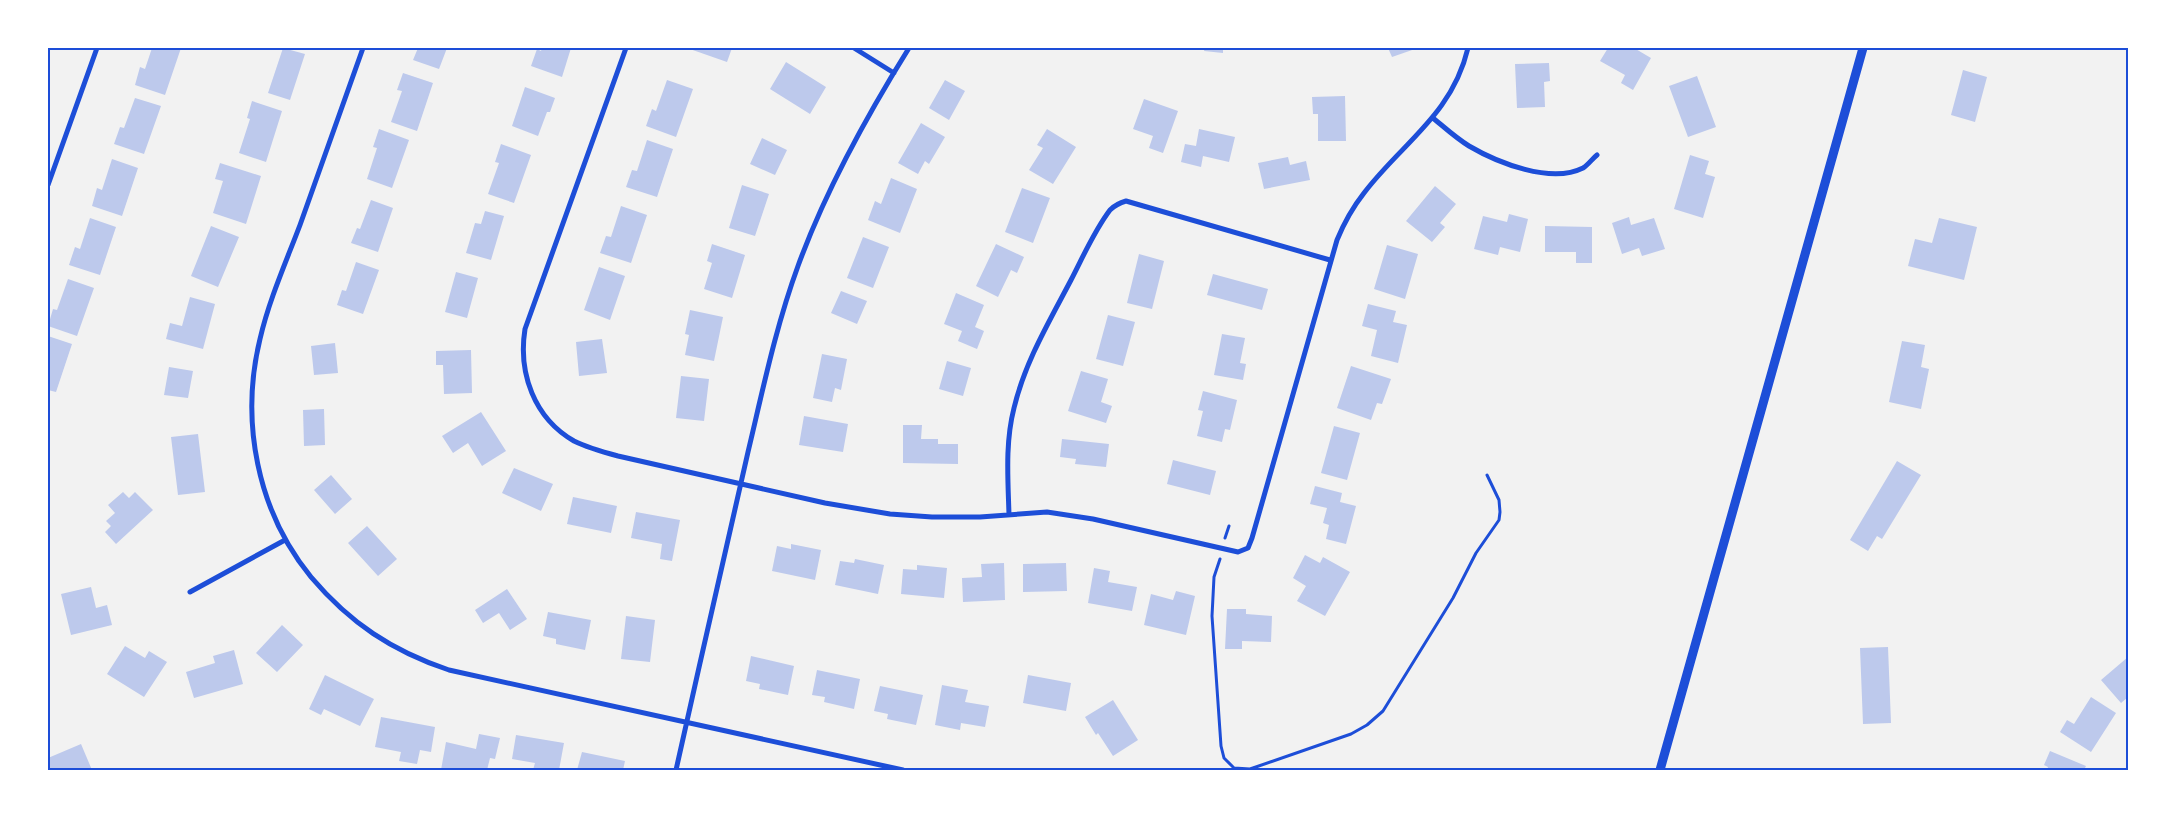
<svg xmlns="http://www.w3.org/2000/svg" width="2176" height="818" viewBox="0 0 2176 818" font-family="'Public Sans',sans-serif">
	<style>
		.building { fill: #bdc9ec }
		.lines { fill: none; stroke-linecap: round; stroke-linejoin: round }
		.path { stroke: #1d4ed8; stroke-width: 3 }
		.minor { stroke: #1d4ed8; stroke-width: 5 }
		.tertiary { stroke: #1d4ed8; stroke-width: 9 }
		.neatline { fill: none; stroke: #1d4ed8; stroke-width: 2 }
	</style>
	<rect width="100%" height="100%" fill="#f2f2f2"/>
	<path class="building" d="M152,48H181L165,95L135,85L140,67L145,69Z
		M283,48L305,54L290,100L268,93Z
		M418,48H447L439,69L413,60Z
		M542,48H571L562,77L531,66L537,49L541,51Z
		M687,48H732L727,62Z
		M1205,48H1223V53L1204,51Z
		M1388,48H1414L1415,49L1392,57Z
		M1608,48H1634L1651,58L1633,90L1621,83L1625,75L1600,61Z
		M786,62L826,87L810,114L770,89Z
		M1549,63L1550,81L1544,82L1545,107L1517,108L1515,64Z
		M1963,70L1987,77L1975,122L1951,115Z
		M403,73L433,83L417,131L391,122L402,91L397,90Z
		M1697,76L1716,127L1688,137L1669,86Z
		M667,80L693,89L676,137L646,126L652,109L656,111Z
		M945,80L965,91L949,120L929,108Z
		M525,87L555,98L550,112H547L538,136L512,126Z
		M1345,96L1346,141H1318V114H1313L1312,97Z
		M135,98L161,106L144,154L114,144L120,127L124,128Z
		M1144,99L1178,111L1163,153L1149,148L1153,136L1133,129Z
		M252,101L282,111L266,162L239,153L250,119L247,118Z
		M921,123L945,137L929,164L925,161L918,174L898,163Z
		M379,129L409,140L392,188L367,179L377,148L373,147Z
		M1047,129L1076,147L1053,184L1029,170L1043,148L1037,145Z
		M1199,129L1235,137L1229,162L1203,156L1201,167L1181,162L1185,144L1196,146Z
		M762,138L787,150L775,175L750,164Z
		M647,140L673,149L657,197L626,187L632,170L637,171Z
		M501,144L531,155L514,203L488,194L499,163L495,162Z
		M1690,155L1709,161L1705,174L1715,177L1703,218L1674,209Z
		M1288,157L1290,165L1306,161L1310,180L1264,189L1258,163Z
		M112,159L138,168L122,216L92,206L97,188L102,190Z
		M220,163L261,176L246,224L213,213L223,181L215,179Z
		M891,178L917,189L900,233L868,220L875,201L881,204Z
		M742,185L769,194L755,236L729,228Z
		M1435,186L1456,204L1440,223L1445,227L1432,242L1406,221Z
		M1022,188L1050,198L1033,243L1005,232Z
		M371,200L393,208L378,252L351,243L357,228L360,229Z
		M621,206L647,215L631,263L600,253L606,236L611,237Z
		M485,211L504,216L491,260L466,253L475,223L481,224Z
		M1509,214L1528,219L1520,252L1500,247L1498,255L1474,249L1483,216L1507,222Z
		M1629,217L1631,225L1654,218L1665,249L1642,256L1639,248L1622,254L1612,223Z
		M90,218L116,227L100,275L69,265L75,247L80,249Z
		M1939,218L1977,227L1964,280L1908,266L1915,239L1932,243Z
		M211,226L239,237L218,287L191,276Z
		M1545,226L1592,227V263H1576V252H1545Z
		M863,237L889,247L873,288L847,278Z
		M712,244L745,255L732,298L704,289L712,263L707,261Z
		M996,244L1024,257L1017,273L1011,270L998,297L976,286Z
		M1387,245L1418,254L1405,299L1374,289Z
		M1139,254L1164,261L1152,309L1127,303Z
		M356,262L379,270L363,314L337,305L342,290L346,291Z
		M599,267L625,276L610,320L584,310Z
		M456,272L478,278L467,318L445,312Z
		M1213,274L1268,289L1262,310L1207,295Z
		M68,279L94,288L77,336L48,326L53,309L57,310Z
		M841,291L867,301L857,324L831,313Z
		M956,293L984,305L975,327L984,331L977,349L958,341L962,331L944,324Z
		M190,297L215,304L203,349L166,339L170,323L182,326Z
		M1368,304L1396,311L1393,322L1407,325L1398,363L1371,356L1377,330L1362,326Z
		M690,310L723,317L714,361L685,355L689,335L685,334Z
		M1108,315L1135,322L1123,366L1096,359Z
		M1222,334L1245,338L1240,363L1246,364L1243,380L1214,375Z
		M48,336L72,344L56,392L48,390Z
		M602,339L607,373L579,376L576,342Z
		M1902,341L1925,345L1921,367L1929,369L1921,409L1889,402Z
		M335,343L338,373L314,375L311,346Z
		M471,350L472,393L444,394L443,365H436V351Z
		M822,354L847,359L841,390L835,388L832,402L813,398Z
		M947,361L971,368L963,396L939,389Z
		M1351,366L1391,379L1382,404L1377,403L1371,420L1337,408Z
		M169,367L193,371L188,398L164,395Z
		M1081,371L1108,379L1101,402L1112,406L1106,423L1068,411Z
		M681,376L709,379L704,421L676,418Z
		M1203,391L1237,400L1230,430L1225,429L1222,442L1197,436L1203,411L1198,410Z
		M324,409L325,445L304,446L303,410Z
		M481,412L506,451L482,466L468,443L453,453L442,436Z
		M804,416L848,424L843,452L799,445Z
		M903,425H922L921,439H938V444H958V464L903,463Z
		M1334,426L1360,433L1347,480L1321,473Z
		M198,434L205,492L178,495L171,437Z
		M1062,439L1109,444L1106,467L1075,464L1076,459L1060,457Z
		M1173,460L1216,471L1210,495L1167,484Z
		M1897,461L1921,475L1882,539L1877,536L1868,551L1850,540Z
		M514,468L553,484L541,511L502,493Z
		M331,475L352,499L335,514L314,490Z
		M1315,486L1342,493L1340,502L1356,506L1346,544L1326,539L1329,525L1323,523L1327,508L1310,504Z
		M123,492L129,498L135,492L153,510L116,544L105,532L111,526L106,521L115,513L108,505Z
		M573,497L617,506L611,533L567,524Z
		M636,512L680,520L672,561L660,559L662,544L631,538Z
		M367,526L397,559L378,576L348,543Z
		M791,544L821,550L815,580L772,571L777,546L791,549Z
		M1305,555L1320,563L1323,557L1350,572L1325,616L1297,601L1306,586L1293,578Z
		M855,559L884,565L878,594L835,585L840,561L854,563Z
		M1004,563L1005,600L963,602L962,578L982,577L981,564Z
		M1066,563L1067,591L1023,592V564Z
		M917,565L947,568L944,598L901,594L903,569L917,570Z
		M1094,568L1110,571L1108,582L1137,587L1132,611L1088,603Z
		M91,587L96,608L107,605L112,625L71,635L61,594Z
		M507,589L527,619L510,630L499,613L483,623L475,610Z
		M1176,591L1195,596L1186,635L1144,625L1151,594L1173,600Z
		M1227,609H1246V614L1272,616L1271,642L1242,641V649H1225Z
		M548,612L591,620L585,650L556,644V639L543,636Z
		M626,616L655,620L650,662L621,659Z
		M282,625L303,645L277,672L256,653Z
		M125,646L145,658L149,651L167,662L144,697L107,674Z
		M1888,647L1891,723L1863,724L1860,648Z
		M234,650L243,684L194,698L186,672L215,663L213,656Z
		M751,656L794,666L788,695L759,689L760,684L746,681Z
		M2128,657V697L2121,703L2101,680Z
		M817,670L860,679L854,709L824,702L825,697L812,695Z
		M325,675L374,699L360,726L324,709L321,715L309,709Z
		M1028,675L1071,683L1066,711L1023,703Z
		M942,685L968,690L965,702L989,706L985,727L961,723L960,730L935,725Z
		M880,686L923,695L916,725L887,719L888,714L874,711Z
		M2091,697L2116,713L2091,752L2060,732L2067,720L2074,724Z
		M1113,700L1138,740L1113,756L1098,733L1096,735L1085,717Z
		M381,717L435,727L431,752L420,750L417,764L399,761L401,752L375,747Z
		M479,734L500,738L495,759L490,758L487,770H441L446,742L476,749Z
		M516,735L564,743L559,770H533L535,763L512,759Z
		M81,744L92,770H48V758Z
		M2050,751L2086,766L2084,770H2047L2048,767L2044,765Z
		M582,752L625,761L623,770H577Z"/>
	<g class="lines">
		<path class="path" d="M1225,538L1229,526
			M1220,559L1214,577L1212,616L1221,746L1224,758L1234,768L1250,769L1351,734L1367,725L1383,711L1453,598L1476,553L1499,520L1500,512L1499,500L1487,475"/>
		<path class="minor" d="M363,48C342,107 321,166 300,225C286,262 269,300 260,339C240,421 257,511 311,577C350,623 392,651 449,670L903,770
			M626,48L525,329C518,373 534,418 574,441C588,448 603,452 618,456L825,503L890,514L932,517H980L1047,512L1093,519L1238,552L1248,548L1252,538L1337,240C1344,223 1353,207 1364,193C1402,143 1452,115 1468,48
			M854,48L894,73
			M1433,118C1444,127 1456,138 1469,146C1498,163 1551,184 1583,168C1588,165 1592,159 1597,155
			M48,185L97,48
			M1009,515C1008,479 1005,443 1014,408C1025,362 1049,322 1071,280C1083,257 1094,231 1110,210C1115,205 1119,203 1126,201L1330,260
			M190,592L285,540
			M676,770C700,664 723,558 748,452C763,389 776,326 798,266C826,189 866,117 909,48"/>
		<path class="tertiary" d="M1660,770L1863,48"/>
	</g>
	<rect width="2176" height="818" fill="none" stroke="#ffffff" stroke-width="98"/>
	<rect x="49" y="49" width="2078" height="720" class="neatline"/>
</svg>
